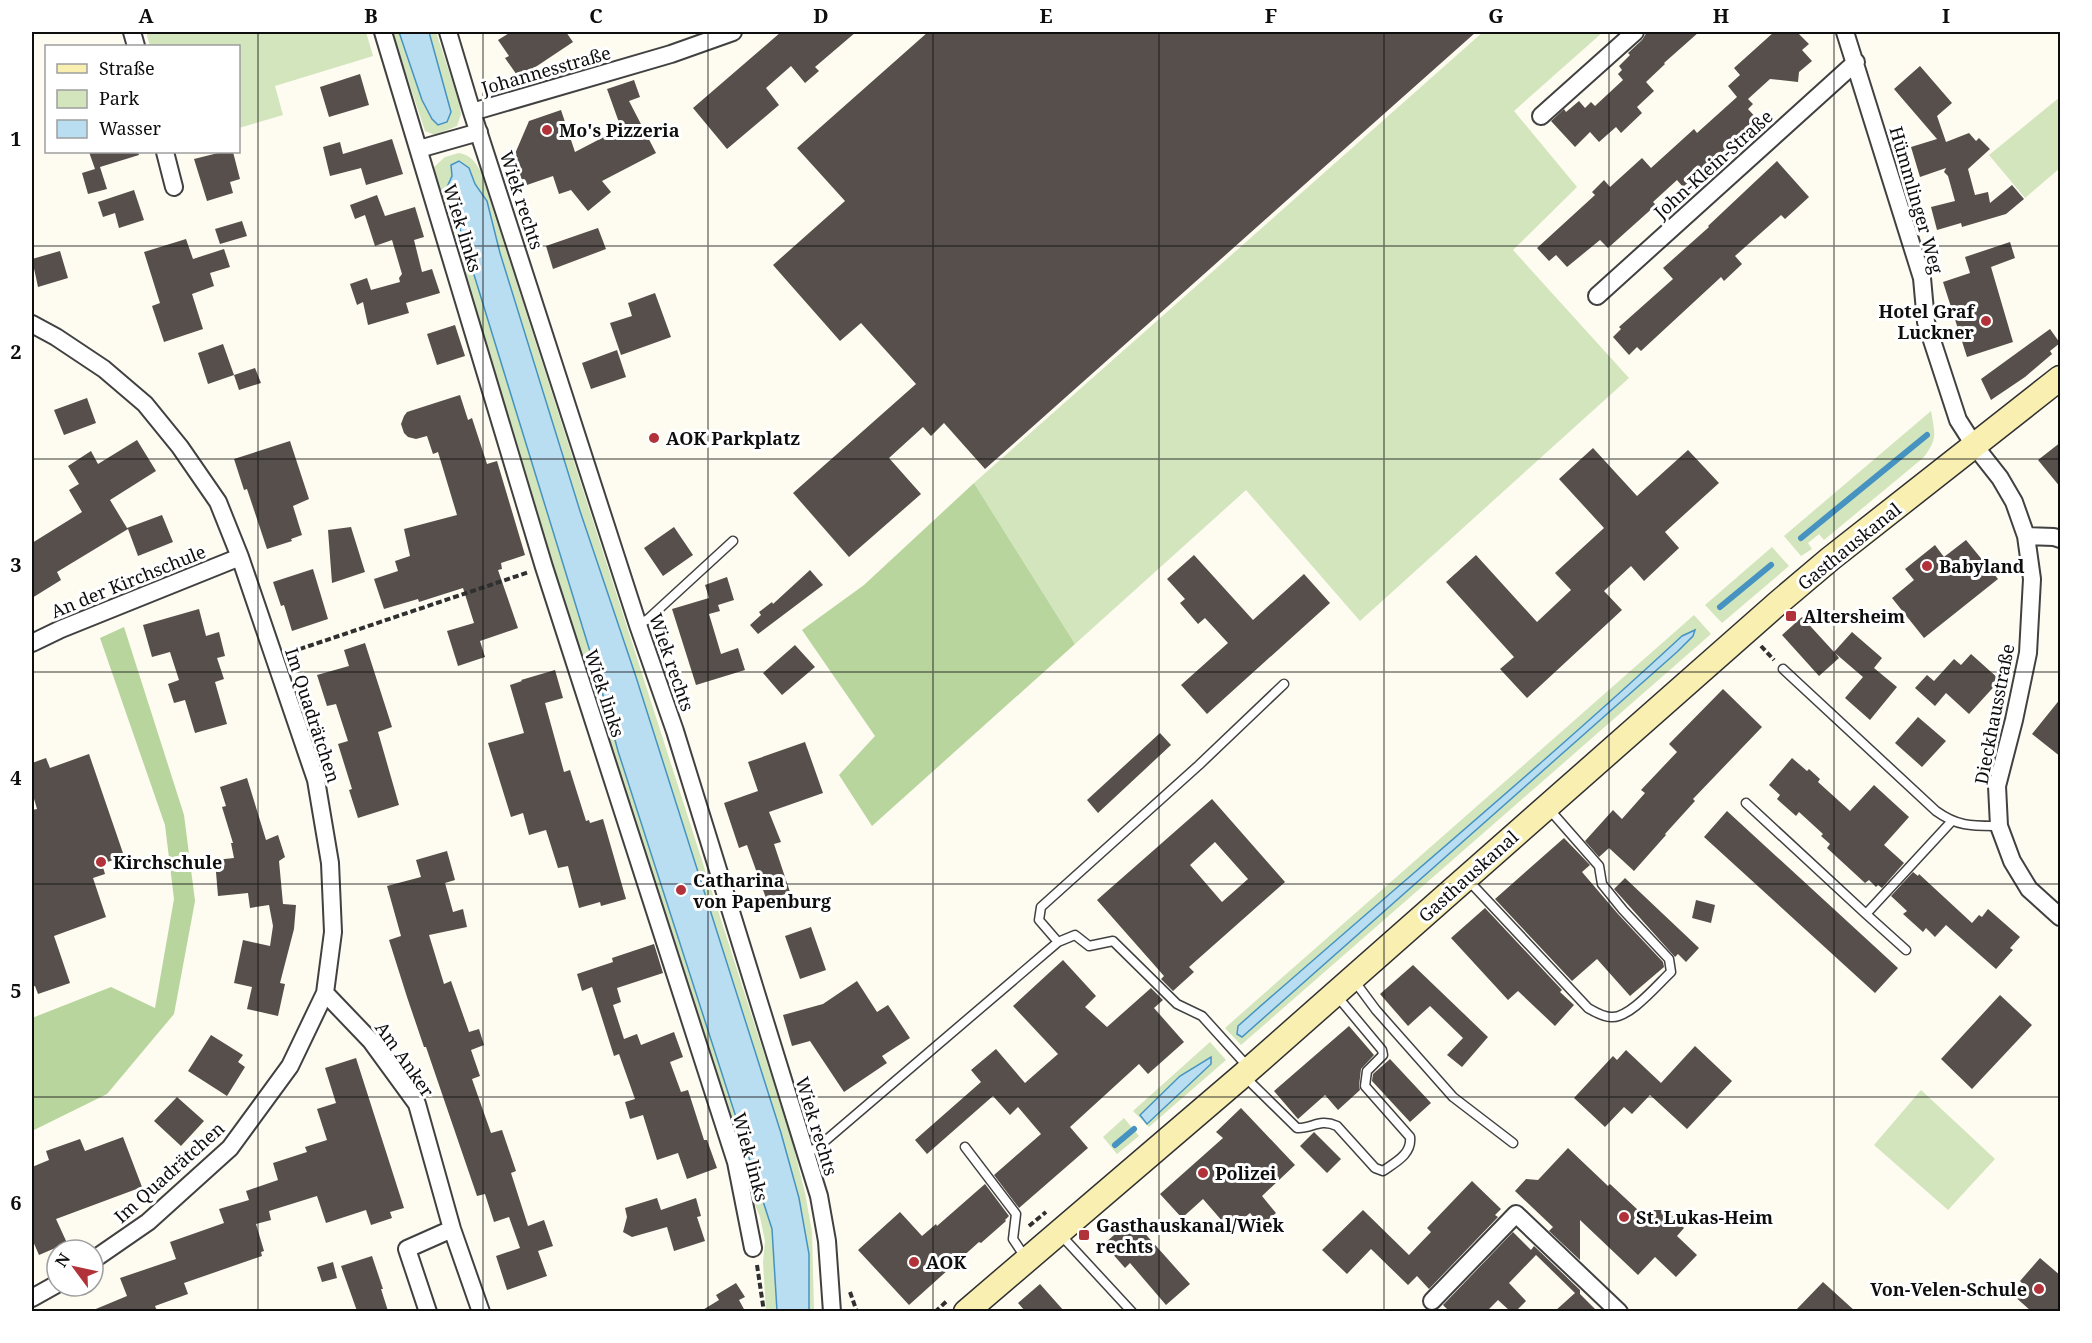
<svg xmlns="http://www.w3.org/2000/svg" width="2092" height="1343" viewBox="0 0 2092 1343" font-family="'Noto Serif',serif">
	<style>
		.green { fill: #d2e5bc }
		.forest { fill: #b7d59d }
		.water { fill: #b9ddf1; stroke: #4693c1; stroke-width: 1.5 }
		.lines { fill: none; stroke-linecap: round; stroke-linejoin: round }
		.stream { stroke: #4693c1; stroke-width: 6 }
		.building { fill: #564f4b; fill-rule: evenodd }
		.lane-casing { stroke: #414141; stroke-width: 11 }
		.street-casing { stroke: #414141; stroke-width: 20 }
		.secondary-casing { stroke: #303030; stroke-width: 27 }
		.path { stroke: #303030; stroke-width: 4; stroke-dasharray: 6 3; stroke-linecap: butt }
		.lane { stroke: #fff; stroke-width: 8 }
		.street { stroke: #fff; stroke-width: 16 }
		.secondary { stroke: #f8efb1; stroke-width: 24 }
		.grid { fill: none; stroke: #0e0e0e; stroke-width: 1.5; stroke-opacity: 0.55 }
		.poi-dot { fill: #b2323a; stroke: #fff; stroke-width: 2 }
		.labels { text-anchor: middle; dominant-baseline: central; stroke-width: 6; stroke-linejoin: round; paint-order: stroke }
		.street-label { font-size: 18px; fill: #0e0e0e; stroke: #fff }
		.poi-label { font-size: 18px; font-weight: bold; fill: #0e0e0e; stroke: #fff; text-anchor: start }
		.neatline { fill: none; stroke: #0e0e0e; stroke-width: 2 }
		.grid-label { font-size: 20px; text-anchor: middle; font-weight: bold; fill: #0e0e0e }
	</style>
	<rect width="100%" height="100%" fill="#fefbf0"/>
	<path class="green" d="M146,32H366L373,56L275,86L283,115L239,128L238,46H150Z
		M392,32H436L459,102L461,114L457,126L435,135L425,131Z
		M1483,32H1603L1514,111L1577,187L1513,250L1629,378L1360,621L1246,490L1075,644L974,483Z
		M2060,97V168L2025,198L1989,155Z
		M459,153C471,155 475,162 481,172L792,1141L805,1193L812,1232L814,1311H766L763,1262L765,1241L760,1217L748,1187L633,827L434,180V167L445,157Z
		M1931,411C1935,434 1938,439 1923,458L1824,540L1819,534L1808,543L1812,549L1801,556L1784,536Z
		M1772,547L1789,566L1722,623L1705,605Z
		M1694,615L1711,634L1241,1045L1225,1028Z
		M1210,1042L1226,1060L1149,1127L1133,1111Z
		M1921,1090L1995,1159L1948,1210L1874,1145Z
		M1124,1118L1139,1136L1117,1154L1103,1137Z"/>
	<path class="forest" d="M974,483L1075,644L872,826L839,775L875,736L802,630L864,585Z
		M124,627L184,815L195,901L174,1014L107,1094L32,1131V1018L111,987L155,1008L174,899L165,825L100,638Z"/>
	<path class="water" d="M399,32H429L451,112L447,122L438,125L432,119L422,100Z
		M459,161L469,168L475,184L487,201L500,253L580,511L636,677L781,1133L799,1198L809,1254V1311H777L772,1229L618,751L600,684L447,187L452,176L451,165Z
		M1695,630L1693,636L1677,652L1242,1037L1237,1034L1238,1026C1385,896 1537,770 1682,636Z
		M1211,1057V1064L1147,1124L1140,1115L1180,1076Z"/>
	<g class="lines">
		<path class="stream" d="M1801,538L1927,435
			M1720,607L1771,565
			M1115,1145L1134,1129"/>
	</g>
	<path class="building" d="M511,32H566L573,42L519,78L505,58L509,56L498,40Z
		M781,32H856L815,67L819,71L805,83L791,66L766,88L779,105L727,149L693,108Z
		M928,32H1476L985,469L944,423L931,436L923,427L889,458L921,494L849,557L793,493L916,384L861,323L840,341L773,265L845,201L797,148Z
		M1647,32H1699L1664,63L1665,64L1646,82L1654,91L1637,107L1642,113L1621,133L1616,127L1599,142L1590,132L1575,147L1551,121L1564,109L1566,112L1579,101L1585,108L1591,102L1595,106L1623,80L1618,74L1622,70L1619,66L1630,55L1628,53L1642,40Z
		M1774,32H1797L1809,44L1802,50L1812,61L1799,72L1798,82L1770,79L1748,99L1753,104L1748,109L1758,120L1683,187L1677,180L1653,202L1656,205L1608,248L1600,240L1567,267L1556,255L1549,261L1537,248L1595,195L1592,192L1604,180L1610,187L1642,158L1651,168L1694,129L1697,133L1737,97L1728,86L1740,75L1734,68Z
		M1920,66L1952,103L1937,116L1946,142L1969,133L1976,141L1979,138L1990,149L1968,169L1975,195L1988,192L1990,203L2012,185L2024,199L2006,214L1962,227L1961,223L1937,230L1931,207L1955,201L1948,176L1944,172L1946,168L1920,177L1911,147L1937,139L1894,89Z
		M360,74L369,105L329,117L320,87Z
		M634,80L640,97L629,101L656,153L602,181L611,192L588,211L571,190L559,194L553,176L524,186L514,156L529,121L561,110L575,152L621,128L607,89Z
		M392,139L403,174L366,185L361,168L330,176L323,147L340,142L343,154Z
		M89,152H138L139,155L100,167L107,189L88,194L82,173L95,169Z
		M222,152H233L240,179L230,182L233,193L207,201L194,159Z
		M1777,161L1809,197L1785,219L1781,215L1735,256L1742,264L1724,281L1721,277L1641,351L1637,347L1629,355L1613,337L1621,329L1619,327L1673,279L1663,268L1709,227L1708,226Z
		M134,190L144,220L119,228L115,213L103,217L98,202Z
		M377,195L385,216L415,207L424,237L414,240L422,272L432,269L440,293L406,303L409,313L368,325L363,302L357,305L350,284L367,278L371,290L400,282L399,278L402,274L392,240L375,246L365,215L355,219L350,205Z
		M242,221L247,236L220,244L215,229Z
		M598,228L606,249L553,269L546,246Z
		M186,239L193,259L224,249L230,267L210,273L214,286L192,294L203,329L164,342L152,306L160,303L144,252Z
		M2010,242L2015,258L1991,267L2013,342L1967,357L1943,282L1970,273L1965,257Z
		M60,251L68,278L38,287L32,259Z
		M655,293L671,337L621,355L610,323L632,316L628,303Z
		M455,325L465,356L437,365L427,334Z
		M2050,329L2060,343L2050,351L2052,354L2025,377L1991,400L1981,379Z
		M223,344L234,375L208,384L198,353Z
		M617,350L626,377L591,389L582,363Z
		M255,368L261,383L239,390L234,375Z
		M460,395L468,420L472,418L487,464L497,461L525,555L501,563L502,569L498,570L518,628L480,641L485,657L458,666L447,631L474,623L463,588L419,602L418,599L384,609L374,579L398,571L395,561L410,556L404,529L457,515L438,452L433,454L427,436L416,439L408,437L404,433L401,424L404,416L407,412Z
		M87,398L96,423L64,435L54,410Z
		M137,440L156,471L110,500L127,528L162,515L173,542L138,556L128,529L57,572L61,580L32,598V543L82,512L69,490L79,484L68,466L91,451L98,464Z
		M290,441L309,499L293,506L302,535L291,539L292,541L267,549L247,489L244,490L234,459Z
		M2061,442V488L2038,460Z
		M1593,448L1637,496L1688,450L1719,483L1665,532L1679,548L1644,581L1631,566L1604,591L1622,610L1527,698L1500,669L1514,657L1446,582L1476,555L1537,622L1571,590L1555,573L1604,528L1559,479Z
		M351,527L365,572L332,583L328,530Z
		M674,527L693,555L663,576L644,548Z
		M1966,540L1998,579L1924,638L1892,598L1914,580L1905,569L1935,545L1944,557Z
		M1194,555L1253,620L1304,574L1330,603L1207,714L1181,685L1228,643L1205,618L1198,624L1180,603L1185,599L1167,579Z
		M313,569L328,619L292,631L284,605L281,606L273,582Z
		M810,570L823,585L758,634L750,625L761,615L759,612L772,602L773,604Z
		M727,577L734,600L718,605L720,611L709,614L721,654L738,648L745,670L696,685L672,609L709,598L705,585Z
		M199,609L206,636L219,632L225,656L217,658L224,679L215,682L227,724L195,733L185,700L174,703L168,684L179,680L170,652L152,657L143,625Z
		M1802,617L1834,652L1852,632L1882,658L1874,668L1897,687L1870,720L1845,698L1863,677L1835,653L1839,658L1819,676L1782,635Z
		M365,643L392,727L378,732L399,805L358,818L349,790L352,789L338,744L348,741L336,704L327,706L317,675L349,666L344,650Z
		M795,645L815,667L782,695L763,673Z
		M1971,654L2000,680L1969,714L1946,693L1935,706L1915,688L1927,675L1934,681L1954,659L1961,665Z
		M555,670L563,698L545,703L564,772L570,770L586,821L589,820L590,823L603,819L626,899L601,906L600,902L579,908L568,866L558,868L546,830L529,835L523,813L511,817L488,743L524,733L510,685L522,681L521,680Z
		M1723,689L1762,727L1693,799L1695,801L1665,834L1666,835L1634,871L1609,848L1599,857L1585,841L1613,810L1622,819L1645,793L1641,790L1677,752L1669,744Z
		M2061,698V757L2032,734Z
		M1918,717L1946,741L1922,767L1895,743Z
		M1160,733L1171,745L1098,813L1087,800Z
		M805,742L823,793L769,812L781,842L774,844L790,892L767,901L747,845L739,848L724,803L758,791L748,762Z
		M89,754L124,856L102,864L105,874L93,878L106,917L54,936L70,983L38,994L35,986L32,987V810L37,809L32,792V763L46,758L50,768Z
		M1792,758L1807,771L1809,769L1820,779L1818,782L1850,811L1874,785L1909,817L1884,845L1904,863L1882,888L1878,885L1876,887L1869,880L1865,883L1827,848L1830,844L1821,836L1823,834L1799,812L1796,816L1777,799L1780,795L1769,785Z
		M247,778L266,840L278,835L285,857L279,861L283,904L296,905L294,929L280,983L285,984L278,1016L247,1009L252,987L234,983L243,940L270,946L273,926L269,905L250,908L248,893L218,896L215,860L234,858L231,843H233L222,807L226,806L220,787Z
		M1212,799L1285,882L1189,967L1194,972L1173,991L1161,979L1164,976L1097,900ZM1215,842L1248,879L1222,902L1190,865Z
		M1727,811L1898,968L1875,993L1704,837Z
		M1564,838L1590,865L1582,872L1618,914L1663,962L1664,967L1630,996L1597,959L1572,981L1495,899Z
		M447,851L455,880L445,883L453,912L463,909L467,927L429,935L444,984L451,981L469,1032L479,1029L484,1045L471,1050L480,1076L472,1079L491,1133L502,1130L516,1171L511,1173L528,1226L544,1220L553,1246L538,1251L547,1276L507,1290L496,1256L520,1248L509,1217L494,1222L485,1194L477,1196L426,1047H424L407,997L389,940L401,936L387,886L421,877L416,860Z
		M1913,872L1918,876L1919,874L1972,923L1979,915L1982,917L1988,909L2020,937L2010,948L2013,950L1996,969L1946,925L1935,937L1926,928L1923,932L1903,914L1907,911L1891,896Z
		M1625,878L1699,948L1686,962L1678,954L1675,957L1614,889Z
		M1696,900L1715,905L1711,923L1692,918Z
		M1485,908L1562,990L1560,992L1574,1005L1555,1026L1518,991L1508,1000L1451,938Z
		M811,927L826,970L800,979L785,936Z
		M654,944L663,973L617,988L621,1002L613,1005L624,1039L637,1034L641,1045L674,1032L683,1057L670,1062L681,1092L688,1090L704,1140H707L717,1168L687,1179L678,1153L657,1160L643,1115L630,1119L625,1102L635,1099L619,1054L614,1056L592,987L582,991L577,974L613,962L612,958Z
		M1063,960L1096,996L1085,1007L1107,1027L1151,988L1163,1000L1154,1008L1184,1042L1148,1074L1139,1064L1070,1127L1088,1148L1019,1208L994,1175L1041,1134L1018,1107L1010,1115L993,1096L927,1154L915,1140L981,1082L971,1070L996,1049L1025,1083L1058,1054L1013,1006Z
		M1413,965L1488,1037L1462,1067L1447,1055L1463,1038L1430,1006L1408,1026L1380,994Z
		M857,981L877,1012L888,1005L910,1038L882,1056L887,1063L844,1092L810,1041L792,1046L783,1015L823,1004Z
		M2000,995L2032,1025L1972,1089L1941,1059Z
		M1349,1026L1374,1055L1361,1069L1359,1086L1360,1090L1338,1110L1325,1095L1298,1119L1274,1091Z
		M211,1035L243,1055L238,1062L245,1067L227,1096L188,1071Z
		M1695,1046L1732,1081L1687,1129L1650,1095L1632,1114L1624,1107L1605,1127L1574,1098L1613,1056L1617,1060L1626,1050L1661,1083Z
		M356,1058L404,1208L390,1212L392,1218L371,1225L366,1210L326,1223L317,1196L269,1211L271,1220L256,1224L264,1251L261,1252L262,1256L184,1283L188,1294L155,1306L157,1311H91L127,1296L120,1278L176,1259L170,1242L224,1223L219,1209L249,1200L246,1191L278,1180L273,1163L307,1152L305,1147L327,1140L317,1109L336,1103L325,1068Z
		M1390,1059L1431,1103L1410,1122L1372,1081L1373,1074Z
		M177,1097L204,1121L181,1146L154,1121Z
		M1241,1108L1295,1165L1262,1196L1276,1213L1261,1226L1250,1213L1230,1230L1203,1199L1182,1218L1160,1194L1223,1138L1216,1132Z
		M1314,1132L1341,1159L1327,1173L1300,1146Z
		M123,1137L142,1187L56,1219L67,1243L39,1255L32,1239V1167L49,1160L46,1151L80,1139L85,1151Z
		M1568,1148L1608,1186L1610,1184L1638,1210H1666L1684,1228L1677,1236L1697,1255L1676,1277L1655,1257L1638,1275L1580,1220V1260L1549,1231L1553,1227L1515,1191L1526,1179L1538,1180Z
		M1472,1181L1501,1209L1495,1215L1498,1217L1429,1289L1417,1276L1408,1285L1371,1249L1347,1274L1322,1250L1363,1210L1409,1255L1431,1232L1427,1228Z
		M985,1184L1009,1216L1005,1220L1006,1221L981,1243L979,1242L909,1305L858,1250L900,1212L922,1236L936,1224L937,1226Z
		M657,1198L661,1210L696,1198L701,1216L697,1217L705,1241L674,1251L667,1227L632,1237L623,1232L627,1217L625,1208Z
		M1132,1219L1190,1284L1166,1305L1130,1263L1125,1268L1104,1244Z
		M1513,1232L1531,1250L1534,1246L1580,1290V1294L1597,1311H1555L1575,1293L1536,1255L1509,1283L1526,1301L1516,1311H1510L1498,1300L1487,1311H1449L1443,1305Z
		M372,1256L383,1289H381L388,1311H357L341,1266Z
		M2040,1258L2061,1276V1311H2031L2013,1295L2023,1284L2020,1281Z
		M333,1262L337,1278L322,1282L317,1267Z
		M1823,1282L1855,1311H1795Z
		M736,1283L745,1297L739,1300L745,1311H701L719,1300L716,1295Z
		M1040,1284L1064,1311H1025L1018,1303Z"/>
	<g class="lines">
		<defs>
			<path id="lane" d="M638,625L648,619L733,541
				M1783,669L1936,811C1958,827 1973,826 1999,826
				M1746,803L1866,914L1951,822
				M1468,880L1588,1008C1595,1012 1603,1017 1611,1017C1629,1019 1658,984 1671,972L1669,959L1623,910L1602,884L1599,866L1549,809
				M1866,914L1906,950
				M1058,942L1039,920L1041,907L1199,765L1284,684
				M1353,979L1376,1010L1453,1097L1513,1143
				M1243,1075L1297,1128C1312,1129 1319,1118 1337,1126L1375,1168L1383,1171C1396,1162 1412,1154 1410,1137L1365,1086L1367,1071L1383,1055L1382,1050L1337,996
				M965,1147L1016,1214L1013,1239L1025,1257
				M805,1154L818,1147L1058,942L1075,935L1089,946L1113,941L1177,1004L1202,1016L1249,1068
				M1059,1233L1132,1312"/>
			<path id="street" d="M132,32L136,46
				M383,32L544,567L736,1162L753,1248
				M448,32L472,112L638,625L675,731L819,1196L827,1241L832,1312
				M1845,32L1922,278L1926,322L1958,420L1974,445L2000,478L2014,502L2026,536L2032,579L2028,653L2014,720L1997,786L1999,826L2012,861L2029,889L2060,917
				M472,112L671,54L733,32
				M1541,116L1635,32
				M419,149L479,132
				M165,152L174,187
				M1597,296L1856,62
				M32,324L56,337L104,369L145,404L180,447L218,502L240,557L316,780L330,863L333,932L325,993L290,1066L230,1148L148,1222L93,1260
				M2026,536L2054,537L2060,539
				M32,643L61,629L240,557
				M325,993L371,1041L417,1104L452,1229L481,1312
				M32,1298L57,1284
				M1432,1301L1516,1214L1619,1312
				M428,1312L407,1249L452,1229"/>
			<path id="secondary" d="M966,1312L1243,1075L1778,603L1830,559L2060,378"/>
		</defs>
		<use href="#lane" class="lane-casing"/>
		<use href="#street" class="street-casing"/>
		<use href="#secondary" class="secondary-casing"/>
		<path class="path" d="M1761,646L1774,660
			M291,652L529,572
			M1029,1226L1046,1212
			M757,1265L764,1312
			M850,1292L857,1312
			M935,1312L948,1300"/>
		<use href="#lane" class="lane"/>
		<use href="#street" class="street"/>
		<use href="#secondary" class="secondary"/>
	</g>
	<path class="grid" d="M258,32V1312M483,32V1312M708,32V1312M933,32V1312M1159,32V1312M1384,32V1312M1609,32V1312M1834,32V1312M32,246H2060M32,459H2060M32,672H2060M32,884H2060M32,1097H2060"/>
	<g class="poi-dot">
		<circle cx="547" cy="130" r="6"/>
		<circle cx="1986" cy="321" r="6"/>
		<circle cx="654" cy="438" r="6"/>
		<circle cx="1927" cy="566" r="6"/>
		<rect x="1785" y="610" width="12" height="12" rx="3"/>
		<circle cx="101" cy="862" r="6"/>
		<circle cx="681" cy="890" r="6"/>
		<circle cx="1203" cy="1173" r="6"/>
		<circle cx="1624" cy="1217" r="6"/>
		<rect x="1078" y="1229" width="12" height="12" rx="3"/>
		<circle cx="914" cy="1262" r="6"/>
		<circle cx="2039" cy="1289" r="6"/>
	</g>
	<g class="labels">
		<g class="street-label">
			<text transform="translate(546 70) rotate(-16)">Johannesstraße</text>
			<text transform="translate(1713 164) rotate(-42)">John-Klein-Straße</text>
			<text transform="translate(522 200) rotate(72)">Wiek rechts</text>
			<text transform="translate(1917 200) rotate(74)">Hümmlinger Weg</text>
			<text transform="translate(463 228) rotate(73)">Wiek links</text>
			<text transform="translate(1849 546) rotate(-39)">Gasthauskanal</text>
			<text transform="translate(128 581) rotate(-22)">An der Kirchschule</text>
			<text transform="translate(672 662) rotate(71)">Wiek rechts</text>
			<text transform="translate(605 693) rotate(72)">Wiek links</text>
			<text transform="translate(1994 714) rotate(-79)">Dieckhausstraße</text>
			<text transform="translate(313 715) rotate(72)">Im Quadrätchen</text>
			<text transform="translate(1468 876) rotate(-42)">Gasthauskanal</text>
			<text transform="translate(405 1059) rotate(55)">Am Anker</text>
			<text transform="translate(817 1126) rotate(73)">Wiek rechts</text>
			<text transform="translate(751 1157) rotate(75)">Wiek links</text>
			<text transform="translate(169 1172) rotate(-42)">Im Quadrätchen</text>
		</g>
		<g class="poi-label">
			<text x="559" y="130">Mo's Pizzeria</text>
			<text x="1974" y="311" text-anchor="end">Hotel Graf<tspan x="1974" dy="21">Luckner</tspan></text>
			<text x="666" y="438">AOK Parkplatz</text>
			<text x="1939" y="566">Babyland</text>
			<text x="1803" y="616">Altersheim</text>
			<text x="113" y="862">Kirchschule</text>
			<text x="693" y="880">Catharina<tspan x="693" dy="21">von Papenburg</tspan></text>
			<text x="1215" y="1173">Polizei</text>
			<text x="1636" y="1217">St. Lukas-Heim</text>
			<text x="1096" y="1225">Gasthauskanal/Wiek<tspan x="1096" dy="21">rechts</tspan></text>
			<text x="926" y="1262">AOK</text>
			<text x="2027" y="1289" text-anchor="end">Von-Velen-Schule</text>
		</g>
	</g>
	<rect width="2092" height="1343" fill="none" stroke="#ffffff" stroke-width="66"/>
	<rect x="45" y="45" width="195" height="108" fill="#ffffff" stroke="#9f9f9f" stroke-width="1.5"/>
	<rect x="57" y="64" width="30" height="9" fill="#f8efb1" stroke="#9f9f9f" stroke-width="1.5"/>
	<text x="99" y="75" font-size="18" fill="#0e0e0e">Straße</text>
	<rect x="57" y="90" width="30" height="18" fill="#d2e5bc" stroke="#9f9f9f" stroke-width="1.5"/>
	<text x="99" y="105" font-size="18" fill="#0e0e0e">Park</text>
	<rect x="57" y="120" width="30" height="18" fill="#b9ddf1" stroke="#9f9f9f" stroke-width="1.5"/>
	<text x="99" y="135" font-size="18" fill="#0e0e0e">Wasser</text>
	<g transform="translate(75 1268) rotate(303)"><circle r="28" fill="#ffffff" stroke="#9f9f9f" stroke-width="1.5"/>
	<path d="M0-4.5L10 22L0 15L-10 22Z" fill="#b2323a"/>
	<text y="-9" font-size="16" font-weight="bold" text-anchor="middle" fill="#0e0e0e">N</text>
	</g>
	<rect x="33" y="33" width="2026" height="1277" class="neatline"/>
	<g class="grid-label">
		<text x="146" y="23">A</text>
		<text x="371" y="23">B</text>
		<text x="596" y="23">C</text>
		<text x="821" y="23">D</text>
		<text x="1046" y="23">E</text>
		<text x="1271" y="23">F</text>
		<text x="1496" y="23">G</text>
		<text x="1721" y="23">H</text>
		<text x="1946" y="23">I</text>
		<text x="16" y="146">1</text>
		<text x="16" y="359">2</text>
		<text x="16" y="572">3</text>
		<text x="16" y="785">4</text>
		<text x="16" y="998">5</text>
		<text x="16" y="1210">6</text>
	</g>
</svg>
